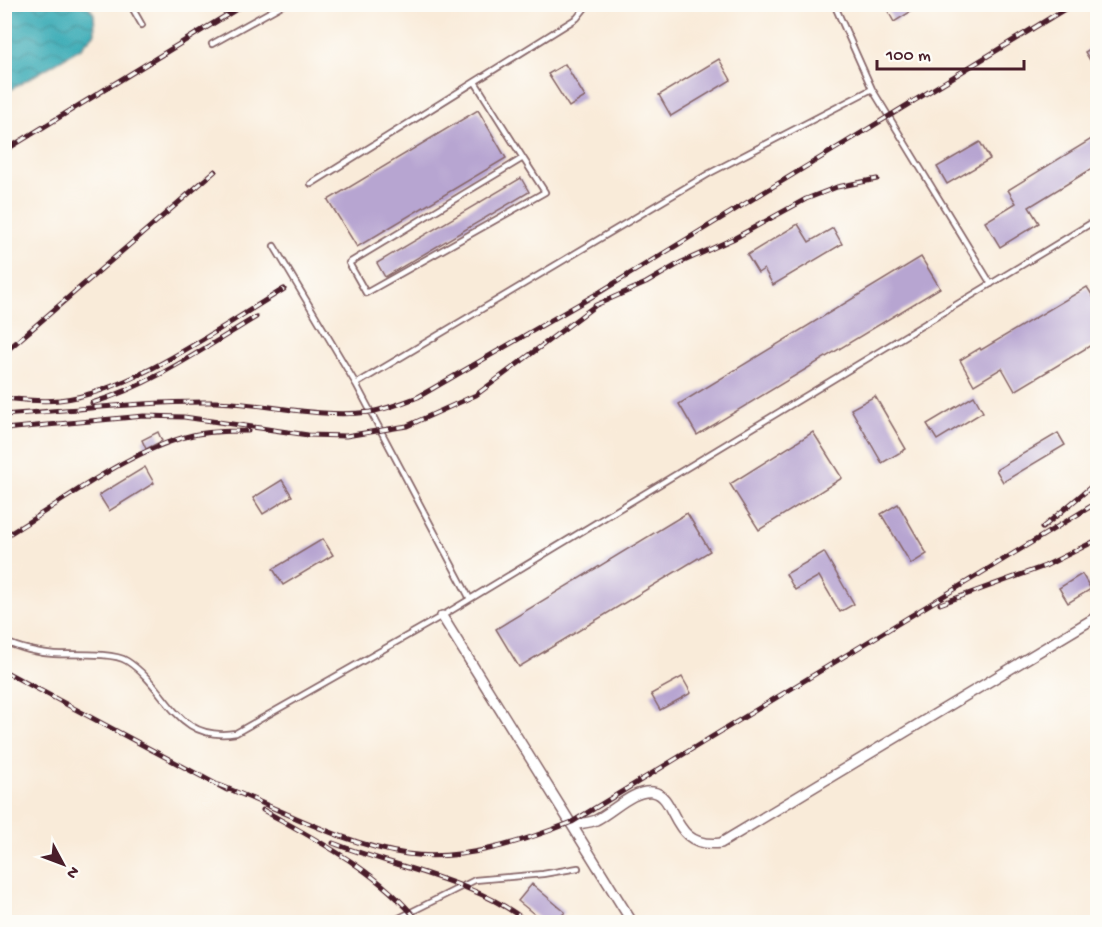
<svg xmlns="http://www.w3.org/2000/svg" width="1102" height="927" viewBox="0 0 1102 927" font-family="'Gochi Hand',sans-serif">
	<style>
		.water { fill: url(#water-waves); stroke: #426470; stroke-width: 1.5 }
		.building { fill: #b7a5d1 }
		.lines { fill: none; stroke-linecap: round; stroke-linejoin: round }
		.lane-casing { stroke: #876668; stroke-width: 8 }
		.street-casing { stroke: #876668; stroke-width: 12 }
		.lane { stroke: #fff; stroke-width: 4.5 }
		.street { stroke: #fff; stroke-width: 9 }
		.rail-casing { stroke: #4a1f2b; stroke-width: 5 }
		.rail { stroke: #fdfcf7; stroke-width: 3; stroke-dasharray: 9; stroke-linecap: butt }
	</style>
	<defs>
		<pattern id="water-waves" width="16" height="10" patternUnits="userSpaceOnUse" patternTransform="scale(1.5)"><rect width="16" height="10" fill="#39aab5"/><path d="M0 5q4-4 8 0t8 0" fill="none" stroke="#328a93"/></pattern>
	</defs>
	<rect width="100%" height="100%" fill="#fdfcf7"/>
	<filter id="ink" filterUnits="userSpaceOnUse"><feTurbulence type="fractalNoise" baseFrequency=".0167" numOctaves="2"/><feDisplacementMap in="SourceGraphic" scale="12" xChannelSelector="R" yChannelSelector="G"/><feConvolveMatrix kernelMatrix="1 2 1 2 8 2 1 2 1" color-interpolation-filters="sRGB"/></filter>
	<filter id="wash" filterUnits="userSpaceOnUse"><feTurbulence type="fractalNoise" baseFrequency=".008" numOctaves="4" result="noise"/><feDisplacementMap in="SourceGraphic" scale="24" xChannelSelector="R" yChannelSelector="G"/><feGaussianBlur stdDeviation="1.35" result="paint"/><feColorMatrix in="noise" values="0 0 0 0 0 0 0 0 0 0 0 0 0 0 0 0 0 1.4 0 .05"/><feComposite in="paint" operator="in"/></filter>
	<g filter="url(#wash)">
		<rect width="100%" height="100%" fill="#f9ebd9"/>
		<path class="water" d="M5,4L88,5L94,14L95,33L81,48L5,93Z"/>
		<g id="blocks">
			<path class="building" d="M884,4H923L894,22Z
				M1098,44V73L1085,52Z
				M719,59L731,80L671,116L659,95Z
				M565,64L585,97L569,107L548,74Z
				M478,110L506,158L357,247L328,200Z
				M1098,135V165L1029,207L1039,223L1000,247L985,222L1016,203L1008,190Z
				M980,142L990,159L947,184L937,167Z
				M521,178L529,192L385,277L377,263Z
				M798,224L809,242L833,228L842,244L773,285L764,269L758,273L747,255Z
				M921,257L940,288L697,435L679,404Z
				M1087,287L1098,304V341L1015,391L1002,368L974,385L960,360L980,348L981,350Z
				M875,396L906,449L882,463L851,409Z
				M974,396L983,412L937,440L927,424Z
				M158,432L162,441L146,449L142,440Z
				M813,432L842,478L759,530L730,484Z
				M1058,433L1065,445L1003,482L996,470Z
				M145,467L154,483L109,511L99,495Z
				M282,480L292,496L263,514L253,498Z
				M898,504L927,554L911,564L881,514Z
				M687,513L710,551L519,667L496,629Z
				M323,539L333,555L283,585L273,569Z
				M824,552L854,604L840,612L819,576L795,590L786,574Z
				M1082,574L1091,589L1068,603L1059,588Z
				M682,677L691,693L660,710L651,694Z
				M532,884L565,912L556,922H544L518,901Z"/>
		</g>
	</g>
	<g filter="url(#ink)">
		<use href="#blocks" fill-opacity="0" stroke="#876668" stroke-width="1.5"/>
		<g class="lines">
			<defs>
				<path id="lane" d="M130,4L142,25
					M834,4L872,89L991,284
					M212,44L284,4
					M475,82L523,158L349,263L366,293L545,192L523,158
					M311,184L577,18L588,4
					M274,246L356,384L470,599
					M356,384L710,173L872,89
					M4,641C18,648 39,653 54,654C71,655 113,652 127,661C169,688 174,743 236,733L442,616L1098,219
					M391,922L475,880L543,874L578,868"/>
				<path id="street" d="M442,616L632,922
					M573,825C580,823 589,823 596,820C613,812 633,789 653,792C678,796 670,850 721,843L1098,616"/>
			</defs>
			<use href="#lane" class="lane-casing"/>
			<use href="#street" class="street-casing"/>
			<use href="#lane" class="lane"/>
			<use href="#street" class="street"/>
			<defs>
				<path id="rail" d="M4,151L245,4
					M4,353L215,171
					M4,398C23,400 41,402 59,400C131,393 222,326 284,289
					M92,403C151,385 203,349 256,317
					M4,415C74,410 145,401 215,402C266,403 319,419 370,412C387,409 402,403 418,397L600,292L1073,4
					M4,429L144,416L184,417L308,435L346,436L407,426L476,395L596,305L646,283L682,262L735,238L806,199L837,187L877,179
					M1042,528L1098,481
					M4,537C64,502 125,451 193,435C211,431 230,431 248,431
					M940,604L1045,566L1093,542
					M4,671L227,790
					M219,785C279,808 344,845 407,854C461,862 522,842 572,822L1098,502
					M263,810C320,842 378,871 419,922
					M333,843C391,866 480,882 527,922"/>
			</defs>
			<use href="#rail" class="rail-casing"/>
			<use href="#rail" class="rail"/>
		</g>
	</g>
	<rect width="1102" height="927" fill="none" stroke="#fdfcf7" stroke-width="24"/>
	<g transform="translate(63 864) rotate(131)" stroke="#fdfcf7" stroke-width="4.5" paint-order="stroke">
	<path d="M0-4.5L10 22L0 15L-10 22Z" fill="#4a1f2b"/>
	<text y="-9" font-size="16" font-weight="bold" text-anchor="middle" fill="#4a1f2b">N</text>
	</g>
	<path d="M877 60v9h147v-9" fill="none" stroke="#4a1f2b" stroke-width="3"/>
	<text x="886" y="60" font-size="18" fill="#4a1f2b" stroke="#fdfcf7" stroke-width="4.5" paint-order="stroke">100 m</text>
</svg>
